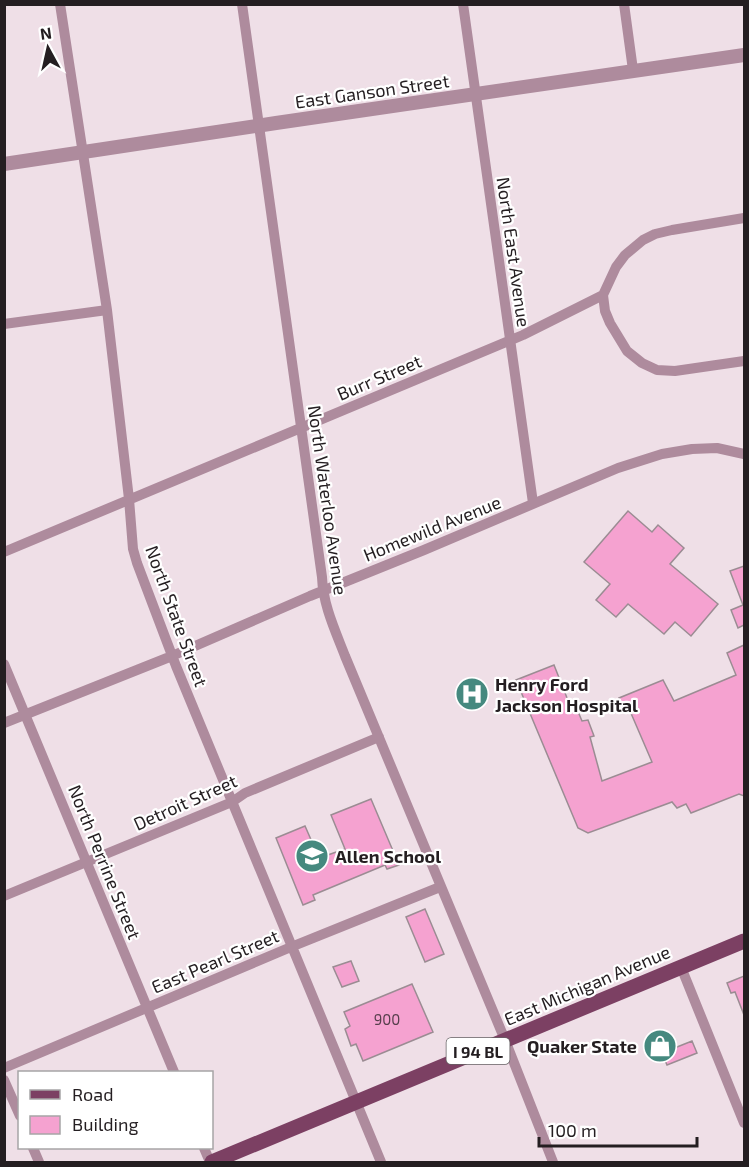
<svg xmlns="http://www.w3.org/2000/svg" width="749" height="1167" viewBox="0 0 749 1167" font-family="'Exo 2',sans-serif">
	<style>
		.building { fill: #f5a2d0; stroke: #9b8c93; stroke-width: 1.5 }
		.lines { fill: none; stroke-linecap: round; stroke-linejoin: round }
		.minor { stroke: #ae8b9d; stroke-width: 10 }
		.tertiary { stroke: #ae8b9d; stroke-width: 14 }
		.primary { stroke: #7c4063; stroke-width: 15 }
		.labels { text-anchor: middle; dominant-baseline: central; stroke-width: 4.5; stroke-linejoin: round; paint-order: stroke }
		.number-label { font-size: 15px; fill: #583f4d }
		.shield { fill: #fff; stroke: #666264; stroke-width: 1.5 }
		.shield-label { font-size: 16px; font-weight: bold; fill: #241e21 }
		.street-label { font-size: 18px; fill: #241e21; stroke: #fff }
		.poi-label { font-size: 18px; font-weight: bold; fill: #241e21; stroke: #fff; text-anchor: start }
	</style>
	<rect width="100%" height="100%" fill="#efdfe7"/>
	<path class="building" d="M628,511L652,532L658,525L684,548L670,564L718,604L691,636L675,622L664,634L628,604L616,617L596,600L610,584L584,562Z
		M744,566V625L738,628L731,610L743,605L730,571Z
		M744,645V796L739,794L691,813L686,804L677,808L672,802L588,833L578,828L516,680L554,665L569,703L574,702L582,721L588,720L594,736L590,737L602,781L652,762L627,704L623,706L619,698L663,680L674,701L736,675L727,653Z
		M371,799L399,865L387,869L385,865L313,895L315,900L303,905L276,838L305,826L319,858L345,849L331,815Z
		M425,909L444,954L425,962L406,917Z
		M351,961L359,981L342,987L333,967Z
		M744,976V1015L735,992L731,993L727,983Z
		M412,984L433,1032L363,1061L356,1044L351,1046L345,1029L350,1026L344,1012Z
		M692,1041L697,1053L667,1065L662,1053Z"/>
	<g class="lines">
		<path class="minor" d="M60,4L107,310L129,499L133,549L137,563L176,666L381,1162
			M242,4L322,577C323,605 335,630 345,656L505,1040L553,1162
			M463,4L533,503
			M624,4L633,70
			M603,295L605,311L610,323L627,351L642,363L657,370L675,371L744,361
			M4,324L107,310
			M4,552L523,335L603,295L616,267L625,255L643,240L655,234L672,230L744,218
			M4,664L174,1072
			M4,723L172,656L310,596L424,550L618,468L662,454L692,449L717,448L744,454
			M4,896L232,802L245,793L379,737
			M681,967L744,1123
			M4,1068L291,947L440,887
			M4,1080L20,1116
			M33,1148L39,1162
			M204,1148L210,1162"/>
		<path class="tertiary" d="M4,164L276,123L744,55"/>
		<path class="primary" d="M212,1162L744,941"/>
	</g>
	<defs>
		<symbol id="hospital-disc" viewBox="-11 -11 22 22"><circle r="9.5" fill="#45897f" stroke="#fff"/><path d="M-5-5h3v3.5h4V-5h3V5h-3V1.5h-4V5h-3Z" fill="#fff"/></symbol>
		<symbol id="school-disc" viewBox="-11 -11 22 22"><circle r="9.5" fill="#45897f" stroke="#fff"/><path d="M0-5L7-2L0 1L-7-2ZM-4 1L0 2.5L4 1V4Q0 6-4 4Z" fill="#fff"/></symbol>
		<symbol id="shop-disc" viewBox="-11 -11 22 22"><circle r="9.5" fill="#45897f" stroke="#fff"/><path d="M-5-2.5h2.3a2.7 3.5 0 0 1 5.4 0H5L5.5 6h-11ZM-1.5-2.5h3a1.5 2.3 0 0 0-3 0Z" fill="#fff"/></symbol>
	</defs>
	<g fill-rule="evenodd">
		<use href="#hospital-disc" x="453" y="675" width="38" height="38"/>
		<use href="#school-disc" x="293" y="837" width="38" height="38"/>
		<use href="#shop-disc" x="641" y="1027" width="38" height="38"/>
	</g>
	<g class="labels">
		<g class="number-label">
			<text x="387" y="1019">900</text>
		</g>
		<rect class="shield" x="446.5" y="1038" width="63" height="26" rx="4.5"/>
		<g class="shield-label">
			<text x="478" y="1051">I 94 BL</text>
		</g>
		<g class="street-label">
			<text transform="translate(372 91) rotate(-8)">East Ganson Street</text>
			<text transform="translate(514 252) rotate(82)">North East Avenue</text>
			<text transform="translate(379 377) rotate(-23)">Burr Street</text>
			<text transform="translate(328 500) rotate(82)">North Waterloo Avenue</text>
			<text transform="translate(432 528) rotate(-22)">Homewild Avenue</text>
			<text transform="translate(177 616) rotate(70)">North State Street</text>
			<text transform="translate(185 802) rotate(-24)">Detroit Street</text>
			<text transform="translate(105 862) rotate(68)">North Perrine Street</text>
			<text transform="translate(215 961) rotate(-23)">East Pearl Street</text>
			<text transform="translate(587 985) rotate(-23)">East Michigan Avenue</text>
		</g>
		<g class="poi-label">
			<text x="495" y="684">Henry Ford<tspan x="495" dy="21">Jackson Hospital</tspan></text>
			<text x="335" y="856">Allen School</text>
			<text x="637" y="1046" text-anchor="end">Quaker State</text>
		</g>
	</g>
	<rect width="749" height="1167" fill="none" stroke="#241e21" stroke-width="12"/>
	<rect x="18" y="1071" width="195" height="78" fill="#ffffff" stroke="#a7a5a6" stroke-width="1.5"/>
	<rect x="30" y="1090" width="30" height="9" fill="#7c4063" stroke="#a7a5a6" stroke-width="1.5"/>
	<text x="72" y="1101" font-size="18" fill="#241e21">Road</text>
	<rect x="30" y="1116" width="30" height="18" fill="#f5a2d0" stroke="#a7a5a6" stroke-width="1.5"/>
	<text x="72" y="1131" font-size="18" fill="#241e21">Building</text>
	<g transform="translate(48 48) rotate(352)" stroke="#ffffff" stroke-width="4.5" paint-order="stroke">
	<path d="M0-4.5L10 22L0 15L-10 22Z" fill="#241e21"/>
	<text y="-9" font-size="16" font-weight="bold" text-anchor="middle" fill="#241e21">N</text>
	</g>
	<path d="M539 1137v9h158v-9" fill="none" stroke="#241e21" stroke-width="3"/>
	<text x="548" y="1137" font-size="18" fill="#241e21" stroke="#ffffff" stroke-width="4.5" paint-order="stroke">100 m</text>
</svg>
